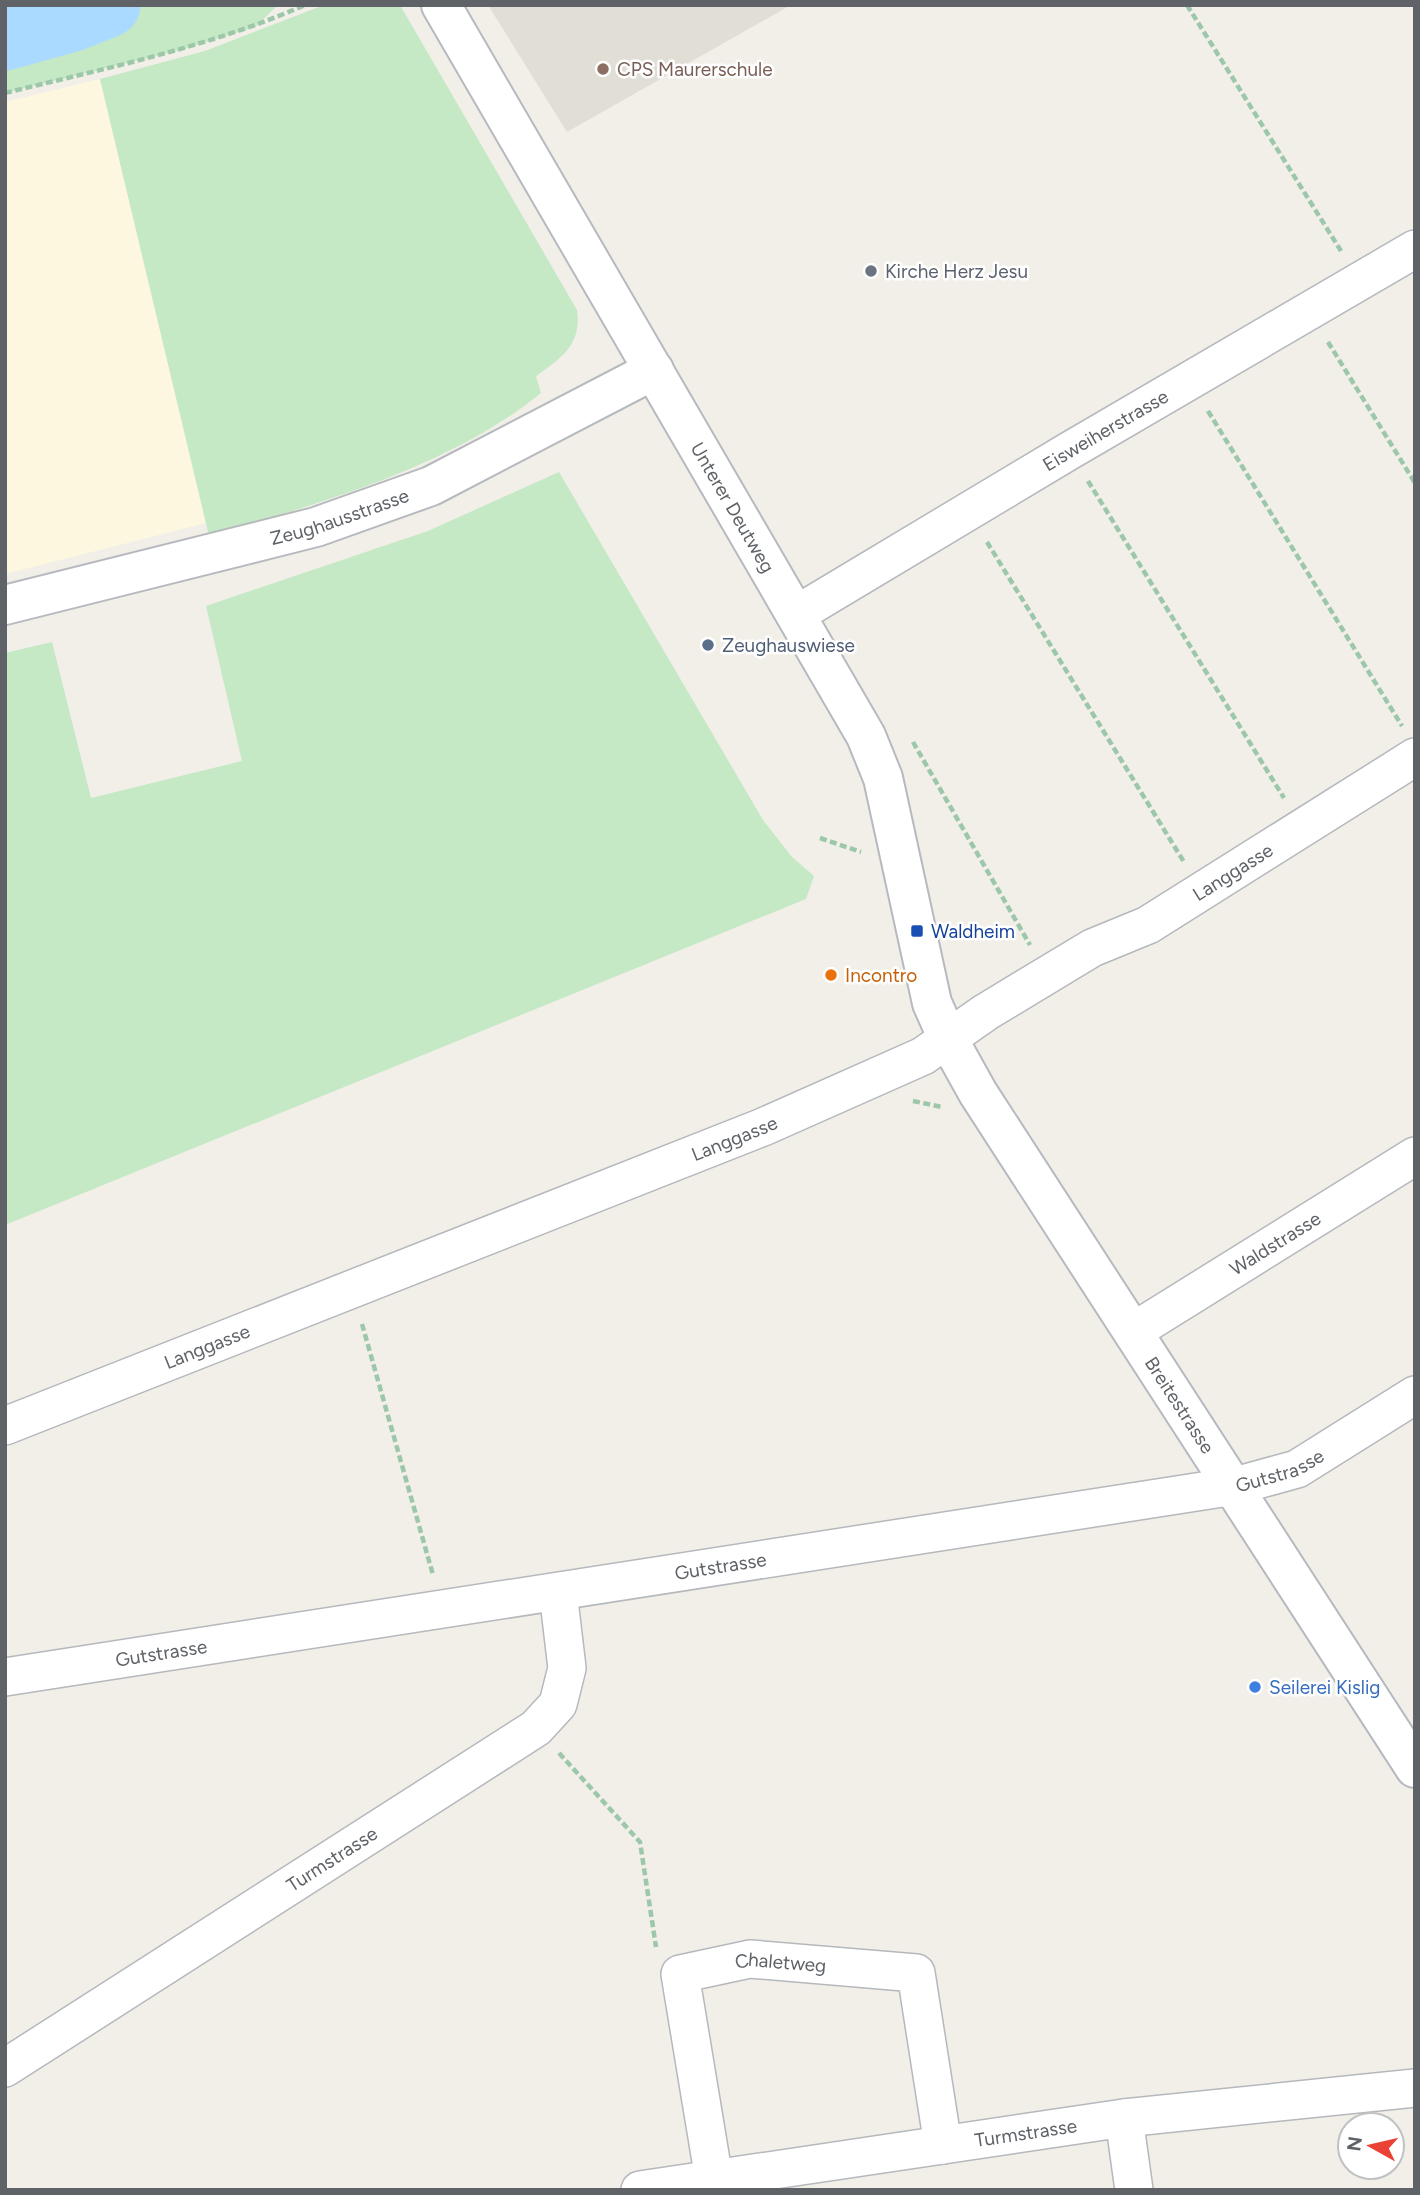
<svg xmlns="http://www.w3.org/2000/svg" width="1420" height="2195" viewBox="0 0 1420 2195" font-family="Figtree,sans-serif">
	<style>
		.commercial { fill: #fef7e0 }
		.education { fill: #e1ded6 }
		.grass { fill: #c5e8c5 }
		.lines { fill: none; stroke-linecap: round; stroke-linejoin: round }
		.river { stroke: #aadaff; stroke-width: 65 }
		.street-casing { stroke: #b5b8bc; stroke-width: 40 }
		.secondary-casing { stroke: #b6babf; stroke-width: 42 }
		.path { stroke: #9cc7a9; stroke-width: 4.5; stroke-dasharray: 7 3.5; stroke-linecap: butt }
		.street { stroke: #fff; stroke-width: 37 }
		.secondary { stroke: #fff; stroke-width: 38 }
		.education-dot { fill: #8d6e63; stroke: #fff; stroke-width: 2.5 }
		.worship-dot { fill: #6b7280; stroke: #fff; stroke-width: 2.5 }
		.service-dot { fill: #5c6f8a; stroke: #fff; stroke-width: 2.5 }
		.transit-dot { fill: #1a4fb4; stroke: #fff; stroke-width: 2.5 }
		.food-dot { fill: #e8710a; stroke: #fff; stroke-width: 2.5 }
		.shop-dot { fill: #3f7fe0; stroke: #fff; stroke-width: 2.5 }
		.labels { text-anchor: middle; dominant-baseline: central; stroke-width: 5; stroke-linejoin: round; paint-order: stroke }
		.education-label { font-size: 19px; fill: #785e54; stroke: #fff; text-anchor: start }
		.worship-label { font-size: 19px; fill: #5b616d; stroke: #fff; text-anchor: start }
		.street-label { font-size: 19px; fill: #5f6368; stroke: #fff }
		.service-label { font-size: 19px; fill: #4e5e75; stroke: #fff; text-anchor: start }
		.transit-label { font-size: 19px; fill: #164399; stroke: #fff; text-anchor: start }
		.food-label { font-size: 19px; fill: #c56008; stroke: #fff; text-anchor: start }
		.shop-label { font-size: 19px; fill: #366cbe; stroke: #fff; text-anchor: start }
	</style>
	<rect width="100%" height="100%" fill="#f1efe8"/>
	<path class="commercial" d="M100,79L206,523L5,574V102Z"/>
	<path class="education" d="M488,5H791L567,132Z"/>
	<path class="grass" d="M5,5H278L255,27L181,50L5,93Z
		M324,5H400L577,310C582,345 561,358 536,376L541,393C450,467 321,503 209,536L100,79L205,51Z
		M559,472L763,820L792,857L814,876L806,899L5,1225V653L52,642L91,798L242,761L206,606L428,531Z"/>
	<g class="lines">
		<path class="river" d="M5,38L70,20L108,5"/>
		<defs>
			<g id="street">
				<path id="s1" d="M797,614L1069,451L1415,249"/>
				<path id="s2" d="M1134,1331L1415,1156"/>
				<path id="s3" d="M5,1426L763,1127L923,1056L986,1012L1092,948L1148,925L1415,757"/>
				<path id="s4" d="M5,1677L1235,1486L1297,1469L1415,1395"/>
				<path id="s5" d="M5,2068L536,1728L558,1704L567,1668L558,1592"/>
				<path d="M1124,2118L1134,2190"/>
				<path id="s6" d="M714,2179L680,1974L750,1959L916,1973L943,2145"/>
				<path id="s7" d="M640,2190L1124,2118L1415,2088"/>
			</g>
			<g id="secondary">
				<path id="s8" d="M441,5L866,736L883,778L932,1003L948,1039L978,1093L1415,1768"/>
				<path id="s9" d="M5,605L316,527L431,486L654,370"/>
			</g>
		</defs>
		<use href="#street" class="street-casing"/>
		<use href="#secondary" class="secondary-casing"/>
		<path class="path" d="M1187,5L1341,251
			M5,93C107,68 209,47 305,5
			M1328,342L1415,483
			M1208,411L1402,726
			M1088,481L1284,798
			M987,542L1184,862
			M913,742L1030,945
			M820,838L861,852
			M913,1101L942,1107
			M362,1324L433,1575
			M559,1753L640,1842L656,1947"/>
		<use href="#street" class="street"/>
		<use href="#secondary" class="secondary"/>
	</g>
	<circle class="education-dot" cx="603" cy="69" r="7"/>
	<circle class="worship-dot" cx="871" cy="271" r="7"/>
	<circle class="service-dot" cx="708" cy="645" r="7"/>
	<rect class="transit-dot" x="910" y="924" width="14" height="14" rx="3.5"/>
	<circle class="food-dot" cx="831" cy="975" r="7"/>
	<circle class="shop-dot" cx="1255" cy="1687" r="7"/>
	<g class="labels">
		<g class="education-label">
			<text x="617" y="69">CPS Maurerschule</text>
		</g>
		<g class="worship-label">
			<text x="885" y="271">Kirche Herz Jesu</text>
		</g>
		<g class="street-label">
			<text stroke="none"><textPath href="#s1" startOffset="359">Eisweiherstrasse</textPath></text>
			<text stroke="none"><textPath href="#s8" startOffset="581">Unterer Deutweg</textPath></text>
			<text stroke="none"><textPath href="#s9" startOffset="346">Zeughausstrasse</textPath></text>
			<text stroke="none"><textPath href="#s3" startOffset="1351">Langgasse</textPath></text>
			<text stroke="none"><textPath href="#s3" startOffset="784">Langgasse</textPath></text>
			<text stroke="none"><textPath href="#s2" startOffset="166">Waldstrasse</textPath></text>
			<text stroke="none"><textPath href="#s3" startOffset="217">Langgasse</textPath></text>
			<text stroke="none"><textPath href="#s8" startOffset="1594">Breitestrasse</textPath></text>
			<text stroke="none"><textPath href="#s4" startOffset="1292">Gutstrasse</textPath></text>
			<text stroke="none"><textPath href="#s4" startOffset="724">Gutstrasse</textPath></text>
			<text stroke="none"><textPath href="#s4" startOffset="158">Gutstrasse</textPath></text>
			<text stroke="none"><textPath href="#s5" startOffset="388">Turmstrasse</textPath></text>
			<text stroke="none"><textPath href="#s6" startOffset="310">Chaletweg</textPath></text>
			<text stroke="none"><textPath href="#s7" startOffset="390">Turmstrasse</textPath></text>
		</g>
		<g class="service-label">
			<text x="722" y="645">Zeughauswiese</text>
		</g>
		<g class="transit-label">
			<text x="931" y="931">Waldheim</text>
		</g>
		<g class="food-label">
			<text x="845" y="975">Incontro</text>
		</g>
		<g class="shop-label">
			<text x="1269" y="1687">Seilerei Kislig</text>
		</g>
	</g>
	<rect width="1420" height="2195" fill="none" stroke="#5f6368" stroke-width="14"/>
	<g transform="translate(1371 2146) rotate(278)"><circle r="33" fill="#ffffff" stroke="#bfc1c3" stroke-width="2"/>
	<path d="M0-5L12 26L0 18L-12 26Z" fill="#ea4335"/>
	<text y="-10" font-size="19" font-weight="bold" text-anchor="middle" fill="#5f6368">N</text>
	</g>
</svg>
